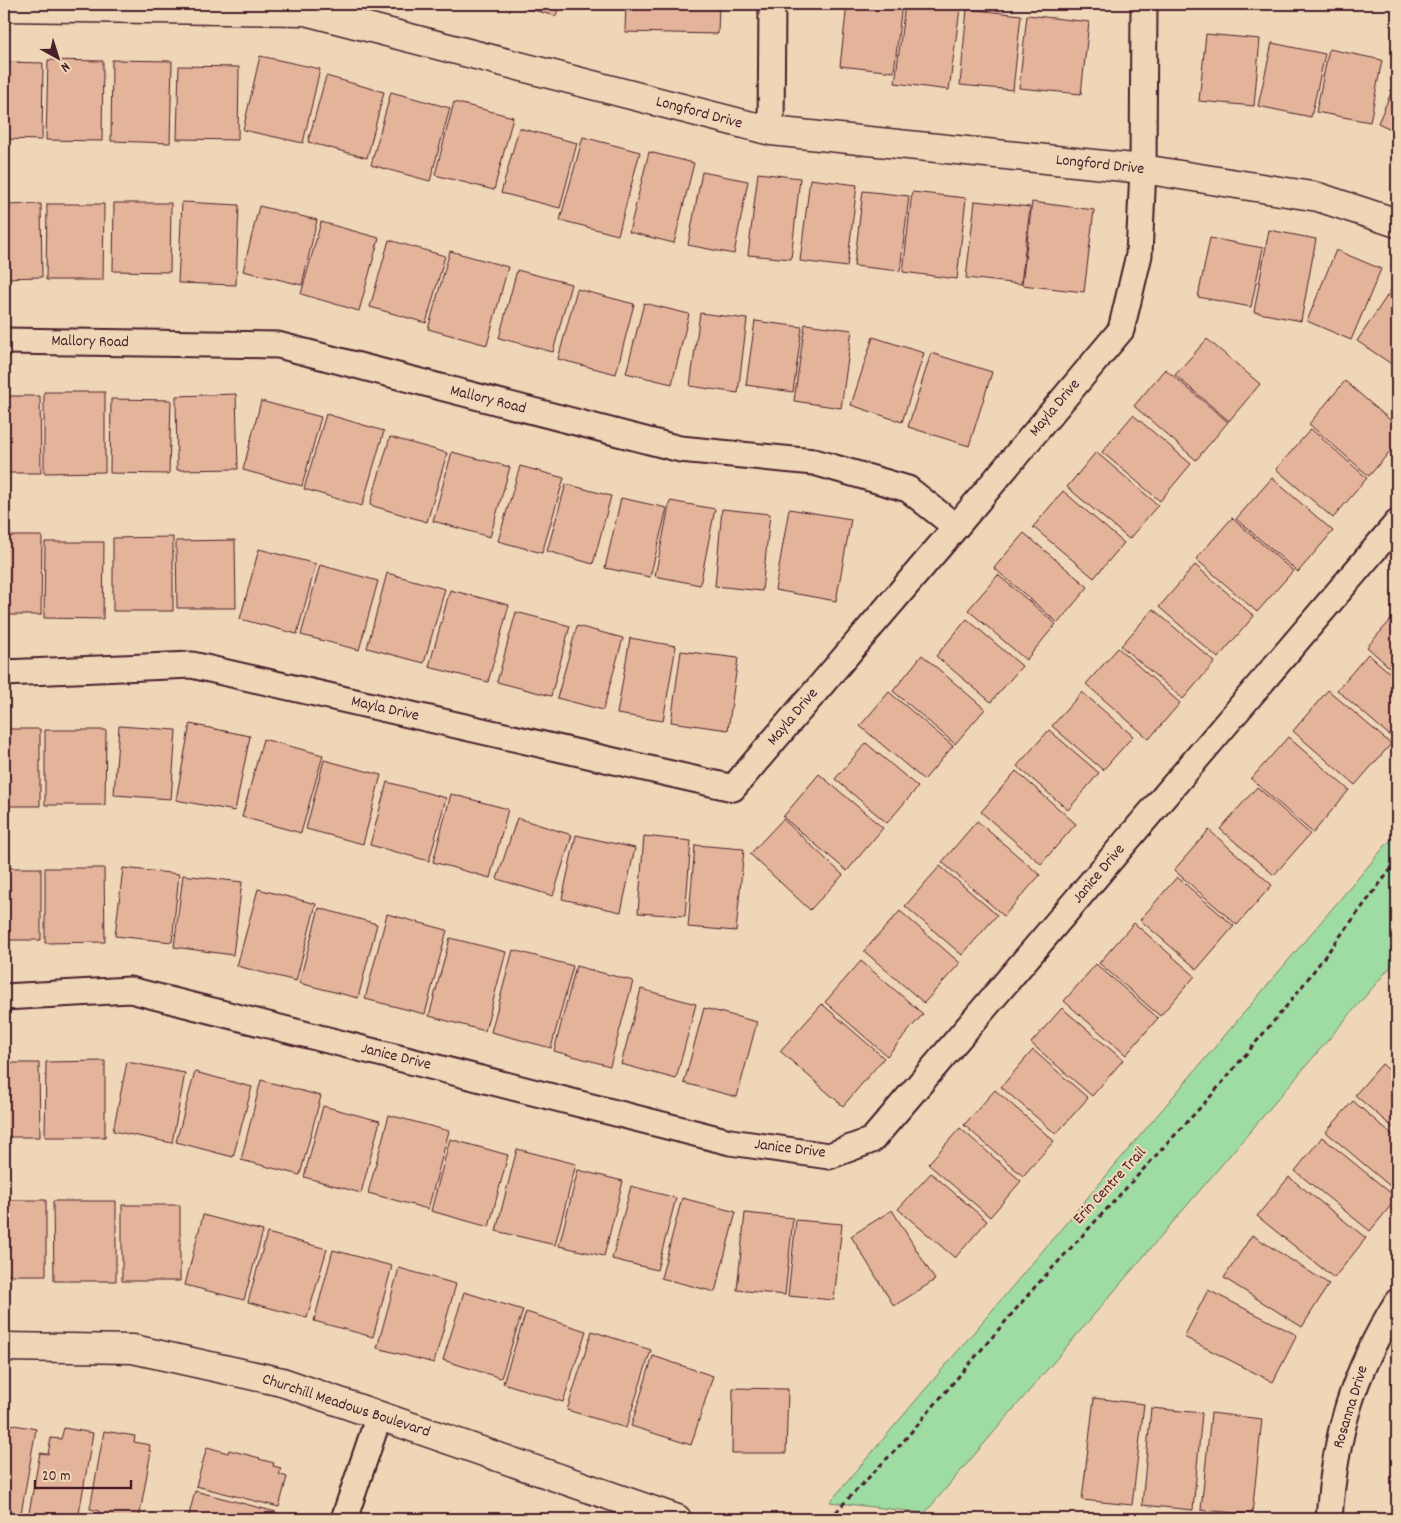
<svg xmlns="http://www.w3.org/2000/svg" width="1401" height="1523" viewBox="0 0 1401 1523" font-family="Dekko,sans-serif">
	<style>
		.green { fill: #9edca3; stroke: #747e67 }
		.building { fill: #e4b49a; stroke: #4a1f2b }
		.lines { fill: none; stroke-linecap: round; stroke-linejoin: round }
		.minor-casing { stroke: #4a1f2b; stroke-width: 29 }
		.tertiary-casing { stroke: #4a1f2b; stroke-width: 31 }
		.path { stroke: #4a1f2b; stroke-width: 3; stroke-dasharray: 5 4; stroke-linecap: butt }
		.minor { stroke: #efd6b7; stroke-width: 25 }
		.tertiary { stroke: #efd6b7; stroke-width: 28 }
		.labels { text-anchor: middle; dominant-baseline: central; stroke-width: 4.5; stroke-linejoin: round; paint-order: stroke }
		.street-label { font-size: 16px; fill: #4a1f2b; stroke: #efd6b7 }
	</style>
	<rect width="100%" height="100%" fill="#efd6b7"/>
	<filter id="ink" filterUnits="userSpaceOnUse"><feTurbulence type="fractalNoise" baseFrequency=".02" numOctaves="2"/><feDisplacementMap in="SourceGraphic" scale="10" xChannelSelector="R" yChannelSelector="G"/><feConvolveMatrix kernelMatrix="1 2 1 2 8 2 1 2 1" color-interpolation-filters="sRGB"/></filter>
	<g filter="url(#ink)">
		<path class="green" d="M1397,832V959L925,1513L830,1502Z"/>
		<path class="building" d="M510,4H559L556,16Z
			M626,4H719L718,34L625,32Z
			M847,4H902L894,72L840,66Z
			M905,4H922L960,9L949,90L895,83Z
			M967,9L1021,15L1013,90L960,85Z
			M1027,15L1089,22L1081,94L1019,88Z
			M1206,34L1260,39L1254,106L1199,101Z
			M1272,43L1325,54L1311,117L1258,106Z
			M1329,49L1382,60L1370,122L1316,112Z
			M260,56L320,69L303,143L243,130Z
			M48,60L103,61L102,141L46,140Z
			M112,60L172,61L170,143L111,141Z
			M4,62L43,63L42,140L4,139Z
			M179,66L239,67L238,140L177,139Z
			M326,76L384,92L367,158L308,142Z
			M1397,79V132L1378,123Z
			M391,92L450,108L430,181L371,165Z
			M454,102L513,117L494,190L435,175Z
			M519,128L577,143L560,208L501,193Z
			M583,137L640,152L618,235L560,220Z
			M649,152L694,163L674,243L629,232Z
			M702,172L748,181L734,254L688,245Z
			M758,173L800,178L791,259L748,255Z
			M810,179L857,185L847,267L800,261Z
			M863,191L909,196L900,271L854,266Z
			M912,192L966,198L957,279L903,272Z
			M975,201L1030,207L1021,284L966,278Z
			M182,202L239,205L236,285L178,283Z
			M1032,202L1094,210L1084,292L1022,285Z
			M114,203H171L170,272L113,271Z
			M41,204L42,277L4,278V205Z
			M47,204H104L103,280H46Z
			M259,206L317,220L302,285L243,271Z
			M321,222L379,238L359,311L301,294Z
			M1269,230L1316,239L1301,321L1254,312Z
			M1210,238L1263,248L1251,307L1198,297Z
			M389,240L445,256L426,323L370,307Z
			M1336,250L1381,269L1351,340L1307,321Z
			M450,251L508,267L487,345L428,329Z
			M517,270L571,284L553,352L499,338Z
			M1397,281V364L1396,367L1357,341Z
			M577,289L634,304L616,374L558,359Z
			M644,303L689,314L672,384L626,373Z
			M700,313L747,319L738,393L690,386Z
			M755,321L802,327L793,392L746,385Z
			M805,324L852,330L841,408L794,401Z
			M873,337L924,353L902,422L851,405Z
			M1207,339L1260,384L1229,421L1175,375Z
			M931,353L992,372L969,446L908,427Z
			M1165,369L1228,422L1196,460L1134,406Z
			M1345,381L1397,426V443L1369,476L1309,424Z
			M44,392H105V472L44,473Z
			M236,394L238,469L177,470L176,396Z
			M4,396H40L41,473H4Z
			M111,399L171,400L169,474L110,473Z
			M261,401L321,417L302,486L243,470Z
			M326,414L384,431L362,506L304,489Z
			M1133,415L1191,464L1160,501L1102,452Z
			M1311,429L1367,478L1333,518L1276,469Z
			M390,437L447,453L427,522L370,505Z
			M452,452L510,467L490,537L433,521Z
			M1096,452L1158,505L1129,539L1067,487Z
			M520,466L564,478L542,553L498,541Z
			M1272,478L1333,531L1298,572L1236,519Z
			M566,484L611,496L593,564L547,551Z
			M1063,491L1124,543L1094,578L1033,527Z
			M621,498L667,508L650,577L605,568Z
			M670,501L715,509L700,585L655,576Z
			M722,509L770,514L762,591L715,586Z
			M789,509L851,519L836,601L775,590Z
			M1232,518L1293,571L1257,612L1196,559Z
			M1024,533L1088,587L1058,623L994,568Z
			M4,536H42L41,615H4Z
			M173,537V611H113V538Z
			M235,540L236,608H177L176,541Z
			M45,542H104L103,619L44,618Z
			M259,549L316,564L297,634L240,619Z
			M320,565L378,581L359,650L301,635Z
			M1195,565L1254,616L1218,658L1159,607Z
			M387,573L445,589L424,663L367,648Z
			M998,575L1056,624L1026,660L968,610Z
			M450,590L509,605L488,682L429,667Z
			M1153,609L1215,662L1183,699L1121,646Z
			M516,612L570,626L551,696L497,682Z
			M1397,613V674L1367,647Z
			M967,619L1022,666L991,702L936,656Z
			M577,626L623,638L603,710L557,698Z
			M630,638L676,646L663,721L617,714Z
			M1118,648L1180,703L1149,739L1086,684Z
			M681,651L738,658L728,730L671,722Z
			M1368,654L1397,679V737L1395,740L1337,690Z
			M922,655L985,709L955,744L893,691Z
			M1328,690L1391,744L1355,785L1293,731Z
			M889,692L953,746L924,780L860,726Z
			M1082,692L1133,736L1103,770L1052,726Z
			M190,724L250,736L235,811L176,800Z
			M119,726L176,730L171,799L114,795Z
			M4,729H40V806H4Z
			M45,730H106L105,805H45Z
			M1049,730L1099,773L1068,810L1017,766Z
			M1288,737L1349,790L1313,833L1251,779Z
			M263,739L323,755L301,833L242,817Z
			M866,743L918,787L887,823L835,779Z
			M324,760L381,775L363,844L306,829Z
			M1016,771L1076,824L1041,864L981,812Z
			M819,774L883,828L847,871L783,817Z
			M387,782L446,798L429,861L370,845Z
			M1257,787L1310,834L1274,875L1220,829Z
			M451,794L508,809L490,878L433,862Z
			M517,818L572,835L553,896L497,879Z
			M783,819L843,875L810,910L750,854Z
			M977,821L1040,875L1004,916L942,862Z
			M1209,830L1272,885L1237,925L1174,870Z
			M576,835L635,848L621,912L562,899Z
			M644,836L691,841L685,916L638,913Z
			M695,845L744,849L736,931L688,927Z
			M940,866L997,915L962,955L905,906Z
			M4,868H41V940H4Z
			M45,868H104L105,942L45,943Z
			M123,868L179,874L172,942L115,936Z
			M183,875L242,882L233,955L174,947Z
			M1177,877L1234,926L1197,969L1140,920Z
			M258,889L316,904L296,981L237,966Z
			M319,908L377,924L358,998L299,983Z
			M900,911L960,963L924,1003L864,951Z
			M387,914L447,930L425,1014L365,999Z
			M1134,923L1195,976L1160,1016L1099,963Z
			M450,938L506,952L485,1031L429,1016Z
			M513,950L573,966L551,1048L491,1032Z
			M861,961L923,1014L887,1056L825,1002Z
			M1096,964L1158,1018L1126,1055L1064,1001Z
			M576,966L633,981L610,1066L554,1051Z
			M641,989L696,1004L676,1079L621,1064Z
			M822,1004L884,1058L843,1106L780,1051Z
			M704,1008L757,1022L737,1097L684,1083Z
			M1062,1008L1123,1060L1092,1096L1031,1043Z
			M1033,1050L1088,1098L1056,1134L1001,1087Z
			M1397,1053V1069L1389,1062Z
			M105,1061V1137H45L46,1062Z
			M127,1062L185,1073L172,1143L113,1131Z
			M4,1063H39L40,1137H4Z
			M1382,1064L1397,1077V1131L1355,1095Z
			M195,1072L252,1087L233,1157L176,1142Z
			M261,1080L321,1096L300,1175L241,1160Z
			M995,1090L1054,1141L1023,1176L964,1125Z
			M1353,1101L1397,1139V1192L1326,1132Z
			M323,1106L380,1121L361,1193L304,1177Z
			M389,1115L449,1131L428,1209L368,1193Z
			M960,1128L1021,1181L990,1217L928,1164Z
			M1322,1137L1397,1198L1370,1231L1295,1171Z
			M450,1139L508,1155L489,1227L431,1211Z
			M517,1149L576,1164L555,1245L496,1231Z
			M578,1170L623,1181L604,1256L559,1246Z
			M931,1173L987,1221L955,1258L898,1209Z
			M1289,1177L1366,1238L1334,1278L1257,1216Z
			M631,1186L676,1198L657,1270L612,1259Z
			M682,1198L736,1212L715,1292L661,1278Z
			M4,1200H46V1275H4Z
			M53,1201H116V1281H54Z
			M122,1205H180V1281H122Z
			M892,1210L935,1280L894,1306L851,1236Z
			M745,1213L793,1218L785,1295L737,1290Z
			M203,1215L263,1231L244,1300L185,1285Z
			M796,1220L842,1224L834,1300L788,1296Z
			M267,1233L327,1249L307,1318L248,1302Z
			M1252,1235L1329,1284L1302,1327L1224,1278Z
			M333,1250L392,1266L373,1337L314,1321Z
			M399,1268L456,1284L434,1363L377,1348Z
			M1208,1290L1297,1335L1273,1382L1184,1337Z
			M464,1292L523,1310L501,1378L443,1360Z
			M526,1312L586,1331L563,1402L503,1383Z
			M592,1331L651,1350L626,1428L567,1410Z
			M653,1356L713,1376L691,1445L631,1426Z
			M733,1388L788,1389L786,1453H732Z
			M1094,1398L1144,1404L1132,1505L1082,1500Z
			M1151,1408L1202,1413L1193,1510L1142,1505Z
			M1211,1413L1262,1419L1252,1514L1201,1510Z
			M4,1423L36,1429L20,1519H4Z
			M64,1428L93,1433L78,1519L28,1518L40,1453L48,1454L51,1438L61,1439Z
			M104,1431L135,1436L134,1442L150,1445L149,1451H151L139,1519L98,1518L99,1511L90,1509Z
			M207,1447L228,1453L229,1450L260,1458L259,1459L274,1463L273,1466L281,1468L279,1474L287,1477L279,1507L196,1486Z
			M195,1491L276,1512L274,1519H188Z"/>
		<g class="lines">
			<defs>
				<path id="minor" d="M771,131L772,4
					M4,341L278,345L680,449L814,462L908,489L956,527
					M4,673L192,665L733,788L956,527L1121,330L1139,255L1143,169L1144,4
					M4,997L130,990L730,1142L829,1156L872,1140L1397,523
					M344,1519L379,1416
					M1329,1519C1335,1434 1352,1375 1397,1302"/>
				<path id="tertiary" d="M4,7L305,11L771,131L1143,169L1318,197L1397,223
					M4,1347L133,1349L282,1382L677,1519"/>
			</defs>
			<use href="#minor" class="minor-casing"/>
			<use href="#tertiary" class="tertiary-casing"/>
			<path class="path" d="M830,1519L845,1502L901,1444L1034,1288L1210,1097L1294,997L1397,861"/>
			<use href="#minor" class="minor"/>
			<use href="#tertiary" class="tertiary"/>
		</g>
	</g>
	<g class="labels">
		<g class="street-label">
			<text transform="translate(699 113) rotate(15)">Longford Drive</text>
			<text transform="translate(1100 165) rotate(6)">Longford Drive</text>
			<text transform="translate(90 342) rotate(1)">Mallory Road</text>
			<text transform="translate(488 400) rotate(14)">Mallory Road</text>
			<text transform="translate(1055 408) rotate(-50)">Mayla Drive</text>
			<text transform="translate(385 709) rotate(13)">Mayla Drive</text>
			<text transform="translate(793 717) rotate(-50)">Mayla Drive</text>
			<text transform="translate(1099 874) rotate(-50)">Janice Drive</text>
			<text transform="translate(396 1057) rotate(14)">Janice Drive</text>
			<text transform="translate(790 1149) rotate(7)">Janice Drive</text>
			<text transform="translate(1110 1186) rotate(-47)">Erin Centre Trail</text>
			<text transform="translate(346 1406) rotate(18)">Churchill Meadows Boulevard</text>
			<text transform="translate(1351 1407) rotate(-73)">Rosanna Drive</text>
		</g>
	</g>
	<rect width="1401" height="1523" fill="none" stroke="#efd6b7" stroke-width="20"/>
	<rect x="10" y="10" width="1381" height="1503" fill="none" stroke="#4a1f2b" stroke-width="2" filter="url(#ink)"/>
	<g transform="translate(58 58) rotate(141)" stroke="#efd6b7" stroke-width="4" paint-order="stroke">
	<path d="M0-4L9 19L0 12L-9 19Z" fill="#4a1f2b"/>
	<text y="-8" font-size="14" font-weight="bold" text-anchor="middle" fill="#4a1f2b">N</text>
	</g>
	<path d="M35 1480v8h96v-8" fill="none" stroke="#4a1f2b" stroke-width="2.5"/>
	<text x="42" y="1480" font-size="15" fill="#4a1f2b" stroke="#efd6b7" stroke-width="4" paint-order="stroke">20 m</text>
</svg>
